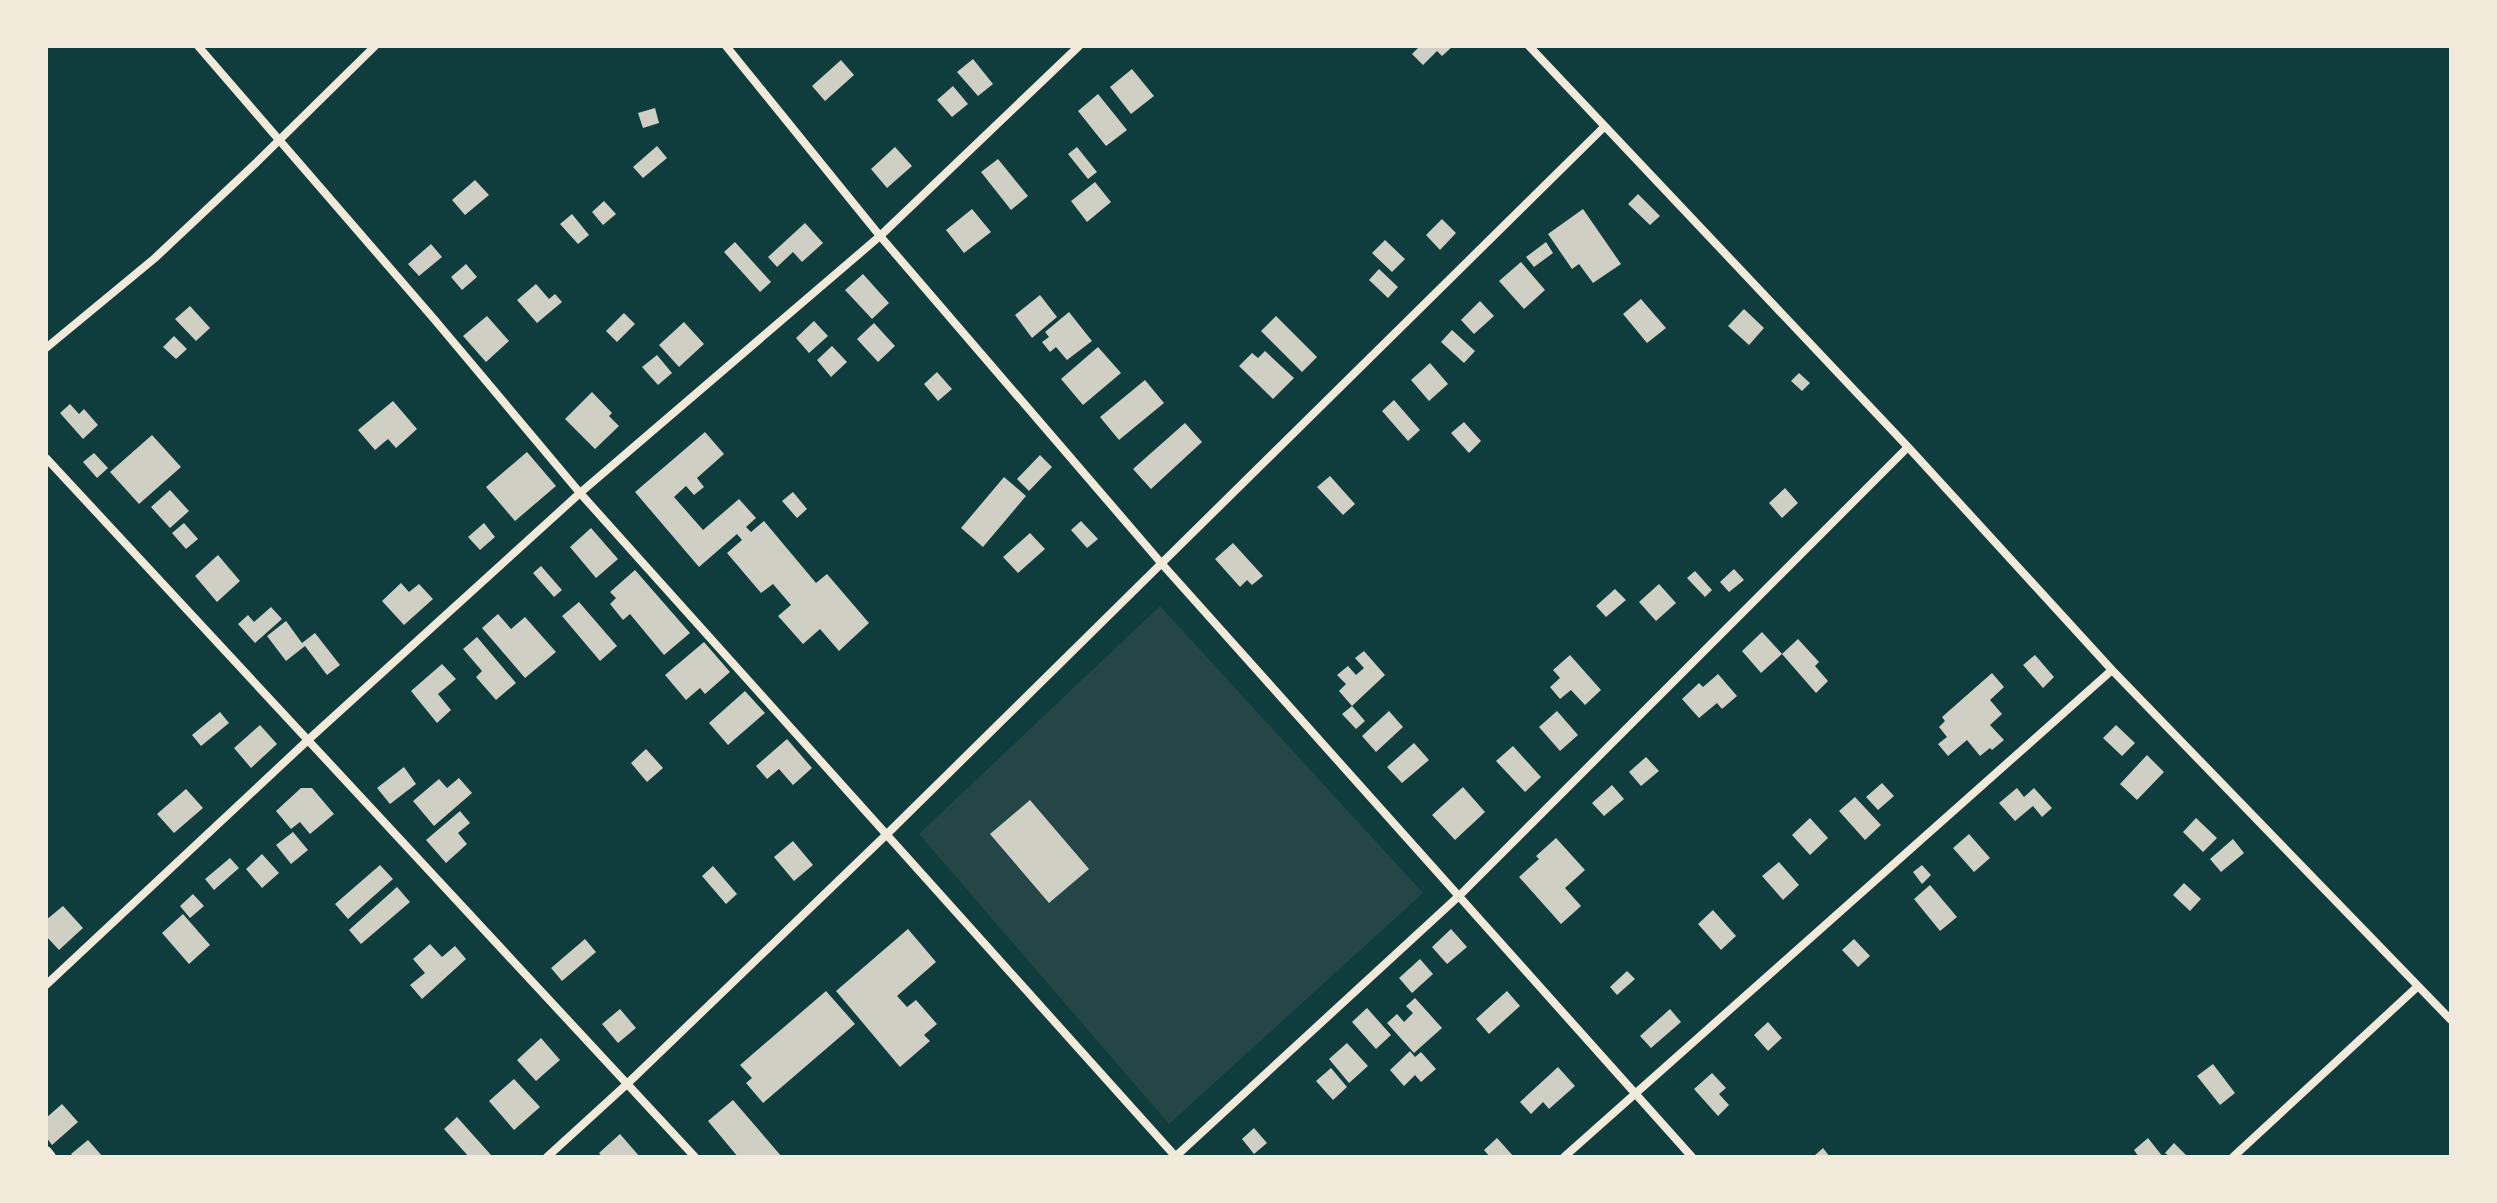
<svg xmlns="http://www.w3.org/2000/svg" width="2497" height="1203" viewBox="0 0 2497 1203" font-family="Lato,sans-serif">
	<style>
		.green { fill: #244646 }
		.building { fill: #cfcfc3 }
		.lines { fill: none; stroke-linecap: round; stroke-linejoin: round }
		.minor { stroke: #f1e9da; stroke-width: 8 }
		.tertiary { stroke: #f1e9da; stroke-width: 12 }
	</style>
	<rect width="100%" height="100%" fill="#0f3d3e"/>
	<path class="green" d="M1160,606L1423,893L1169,1124L919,834Z"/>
	<path class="building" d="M1420,46H1453L1442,56L1437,51L1423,65L1412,54Z
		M973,59L993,84L978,96L957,72Z
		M841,60L854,75L825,101L812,86Z
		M1132,69L1154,96L1131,114L1110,87Z
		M953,86L968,104L952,117L937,100Z
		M1098,94L1127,130L1106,146L1078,111Z
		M655,108L659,123L643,128L638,113Z
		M657,146L667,158L643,178L633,167Z
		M895,147L912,166L887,188L871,169Z
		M1077,147L1097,172L1088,179L1068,154Z
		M998,159L1028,196L1011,210L981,172Z
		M475,180L489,195L465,215L452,200Z
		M1095,182L1111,202L1087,222L1071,201Z
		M1638,194L1660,216L1650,225L1628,204Z
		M604,201L616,214L603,225L592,212Z
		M972,209L991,232L964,253L946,230Z
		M1583,209L1621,264L1593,283L1579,264L1572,269L1548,234Z
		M572,214L589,235L578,244L560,224Z
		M1442,219L1456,233L1440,250L1426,235Z
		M805,223L823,243L802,262L793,252L777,267L768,257Z
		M1385,240L1405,259L1392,272L1372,253Z
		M735,242L771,282L760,292L724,252Z
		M1546,242L1553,253L1534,267L1526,257Z
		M431,244L442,257L419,276L408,264Z
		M1521,262L1545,290L1524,309L1499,281Z
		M466,264L477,277L462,290L451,277Z
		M1379,269L1398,287L1388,298L1369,280Z
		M863,274L889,303L872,319L845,290Z
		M536,284L549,299L555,294L562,302L537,323L517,300Z
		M1040,295L1057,317L1032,338L1015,315Z
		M1641,299L1666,328L1647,343L1623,314Z
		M1480,301L1494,316L1474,334L1461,320Z
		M190,306L210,328L196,341L175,319Z
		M1744,309L1764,328L1749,345L1728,326Z
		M1069,312L1092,341L1067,360L1056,347L1050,352L1042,342L1049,337L1045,332Z
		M624,313L635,324L617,342L606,331Z
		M487,316L509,341L486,362L463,336Z
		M1276,316L1317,357L1302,372L1261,331Z
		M814,321L828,336L809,353L796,338Z
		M684,322L704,344L679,367L659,345Z
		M874,323L895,346L878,362L857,339Z
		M1452,330L1475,351L1464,363L1441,342Z
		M174,336L187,349L176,359L163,347Z
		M832,346L847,362L831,377L817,360Z
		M1098,347L1121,373L1083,405L1061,379Z
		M1265,351L1294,378L1273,399L1239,366L1252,353L1258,358Z
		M657,355L672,373L658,385L642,367Z
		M1430,363L1448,384L1429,401L1411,380Z
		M937,372L952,389L938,401L924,384Z
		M1799,373L1810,383L1802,391L1791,381Z
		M1145,380L1164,403L1119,440L1100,417Z
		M592,392L612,413L609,416L619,426L595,449L565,419Z
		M1394,400L1420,430L1408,441L1382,411Z
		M393,401L417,429L396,448L388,439L375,450L358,430Z
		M70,404L79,414L84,409L98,425L83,439L60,413Z
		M1464,422L1481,441L1469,453L1451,433Z
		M1185,423L1202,442L1151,489L1133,469Z
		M705,432L724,454L697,478L704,487L694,495L686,486L674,497L703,530L739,499L756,518L746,527L751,532L764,521L816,583L827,574L869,623L839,651L820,629L803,644L778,616L791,605L773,584L761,593L727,553L742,540L737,534L699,567L635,492Z
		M152,435L181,467L139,504L110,472Z
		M527,452L556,486L515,521L486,487Z
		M94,453L108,468L97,478L83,462Z
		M1040,455L1052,467L1029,491L1017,479Z
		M1330,476L1355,504L1343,515L1317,487Z
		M1004,477L1026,496L983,547L961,528Z
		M1785,488L1798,503L1782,518L1769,503Z
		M170,490L189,511L170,528L151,507Z
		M793,492L807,509L797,518L782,501Z
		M1081,521L1098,539L1087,548L1071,530Z
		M184,523L198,539L186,549L172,533Z
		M484,523L495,537L480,550L468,537Z
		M591,528L618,559L596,578L570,547Z
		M1030,533L1045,549L1018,573L1003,557Z
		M1233,543L1263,576L1252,585L1247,580L1240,587L1215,559Z
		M218,555L240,581L217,602L195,576Z
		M541,566L562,590L554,597L533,573Z
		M1734,569L1744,580L1729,592L1720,582Z
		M635,570L690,633L664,655L630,614L623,620L610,604L616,598L610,592Z
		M1695,571L1712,590L1705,597L1687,578Z
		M401,583L409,592L419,584L433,599L404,625L382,601Z
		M1659,584L1676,603L1656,621L1639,602Z
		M1615,589L1626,600L1606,617L1596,606Z
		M579,602L617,646L600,661L562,616Z
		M271,607L282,619L255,643L238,624L248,615L254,622Z
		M498,614L511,629L525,617L556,652L525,678L482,628Z
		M286,621L302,643L315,633L340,665L327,675L305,646L286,661L267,636Z
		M1762,632L1782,654L1761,673L1742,651Z
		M477,637L516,683L496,700L476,677L482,671L463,649Z
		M1798,639L1819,662L1815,666L1828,681L1816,693L1782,654Z
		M704,642L730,672L705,694L700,688L686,700L665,675Z
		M1364,651L1385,675L1352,706L1365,721L1356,729L1342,714L1352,706L1339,691L1346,684L1337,675L1348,666L1356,675L1364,668L1355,658Z
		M1570,655L1601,690L1585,705L1571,690L1560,699L1550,687L1560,678L1553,670Z
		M2035,655L2054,677L2043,688L2023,665Z
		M442,664L456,679L438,694L451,710L437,723L411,691Z
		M1992,673L2004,687L1990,700L2002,714L1990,725L2004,740L1992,750L1990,748L1980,756L1967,740L1948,756L1938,744L1947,737L1939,727L1945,721L1942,717Z
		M1718,674L1737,696L1722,709L1717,703L1699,718L1682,699L1699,683L1703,687Z
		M745,691L765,713L728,745L709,723Z
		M1389,711L1403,727L1376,752L1362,736Z
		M1557,711L1578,735L1560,751L1539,727Z
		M220,712L229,723L201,746L192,735Z
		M260,725L277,744L251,768L234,748Z
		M2116,725L2135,743L2122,756L2103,738Z
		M787,739L812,768L793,785L779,769L767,779L756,766Z
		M1414,743L1429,760L1402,783L1387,767Z
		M1513,746L1541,777L1525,792L1496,761Z
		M646,749L663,768L647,782L631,763Z
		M2147,755L2164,772L2137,800L2120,784Z
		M1646,757L1659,771L1641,786L1629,772Z
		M404,767L416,784L390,804L377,788Z
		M459,778L472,793L434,826L413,801L439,779L447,788Z
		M1882,783L1894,796L1878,810L1866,797Z
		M1612,785L1624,799L1604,816L1592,803Z
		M1463,787L1485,812L1455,840L1432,815Z
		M301,788H312L334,814L310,834L300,822L291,829L276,811Z
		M2017,788L2024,797L2034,788L2052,808L2042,817L2033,806L2015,821L1999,803Z
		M186,789L203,808L174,833L157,814Z
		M1855,797L1881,825L1865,840L1839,811Z
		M1030,800L1089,869L1049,903L990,834Z
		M460,811L470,823L458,833L467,844L446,863L426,840Z
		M1810,818L1828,838L1810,855L1792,835Z
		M2196,818L2217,838L2203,852L2183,832Z
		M293,832L308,850L291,864L276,845Z
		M1969,834L1990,858L1974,872L1953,848Z
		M1556,838L1585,870L1565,888L1581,906L1561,924L1519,877L1539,859L1536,856Z
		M2233,839L2244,853L2221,872L2210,859Z
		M793,841L813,865L794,881L774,857Z
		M262,854L279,873L262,888L246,869Z
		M230,858L239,868L214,890L205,879Z
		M1779,862L1799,885L1783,900L1762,876Z
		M380,865L393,879L348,919L335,904Z
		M1922,865L1931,875L1922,884L1913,872Z
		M713,866L737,894L726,904L702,876Z
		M2184,883L2201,899L2190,911L2173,895Z
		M1930,885L1957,917L1940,931L1914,899Z
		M397,887L410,902L361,944L349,930Z
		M193,894L204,906L190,918L180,906Z
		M63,906L83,928L59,950L46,936V920Z
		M1713,910L1736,936L1721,950L1698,924Z
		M183,914L210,945L189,964L162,933Z
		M908,929L936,962L897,996L907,1007L916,1000L937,1024L924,1035L930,1041L900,1067L836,991Z
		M1451,929L1467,947L1447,964L1432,947Z
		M585,939L596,952L562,981L551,968Z
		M1854,939L1870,956L1858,967L1842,950Z
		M430,944L442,957L455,946L466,959L422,999L410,985L425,973L413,959Z
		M1420,959L1433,974L1412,993L1399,978Z
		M1627,971L1635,979L1617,995L1610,987Z
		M826,991L855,1024L763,1103L746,1083L752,1078L740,1065Z
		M1507,991L1520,1006L1489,1034L1476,1019Z
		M1415,998L1442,1028L1414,1053L1387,1023L1397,1014L1404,1022L1413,1013L1406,1006Z
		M1367,1008L1391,1035L1376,1049L1352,1022Z
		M620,1009L636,1028L618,1043L602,1024Z
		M1670,1009L1681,1022L1651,1048L1640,1036Z
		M1768,1022L1782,1038L1768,1051L1754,1035Z
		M541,1038L560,1060L536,1081L517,1060Z
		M1347,1043L1368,1066L1349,1083L1329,1059Z
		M1410,1051L1415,1057L1421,1052L1436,1069L1421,1082L1415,1075L1404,1086L1390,1070Z
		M2213,1064L2235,1093L2220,1105L2197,1076Z
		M1558,1067L1575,1086L1549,1109L1543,1102L1531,1114L1520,1102Z
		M1331,1068L1347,1087L1333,1100L1316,1081Z
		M1712,1073L1726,1088L1719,1094L1729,1105L1718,1116L1694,1089Z
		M514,1079L540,1107L514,1130L489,1101Z
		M733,1100L782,1157H738L708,1121Z
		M62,1104L78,1122L52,1145L46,1137V1118Z
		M457,1117L491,1155L490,1157H469L444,1129Z
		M1254,1128L1267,1143L1254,1154L1242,1139Z
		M620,1134L640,1157H602L599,1153Z
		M1497,1138L1514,1157H1490L1484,1150Z
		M2148,1138L2163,1157H2139L2134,1150Z
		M88,1140L103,1157H74L71,1154Z
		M2174,1143L2188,1157H2170L2165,1153Z
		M1823,1148L1830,1157H1813Z"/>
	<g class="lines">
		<path class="minor" d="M198,46L434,319L580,493L1176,1157
			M726,46L880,236L1162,564L1692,1157
			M1529,46L1908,447L2112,670L2451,1020
			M46,348L155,258L256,163L375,46
			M46,458L695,1157
			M46,985L308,740L580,493L880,236L1079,46
			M547,1157L627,1084L886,835L1604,127
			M1175,1157L1460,895L1908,447
			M1564,1157L2112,670
			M2233,1157L2417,987"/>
		<path class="tertiary" d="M46,1152L50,1157"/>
	</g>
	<rect width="2497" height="1203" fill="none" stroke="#f1e9da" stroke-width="96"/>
</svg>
